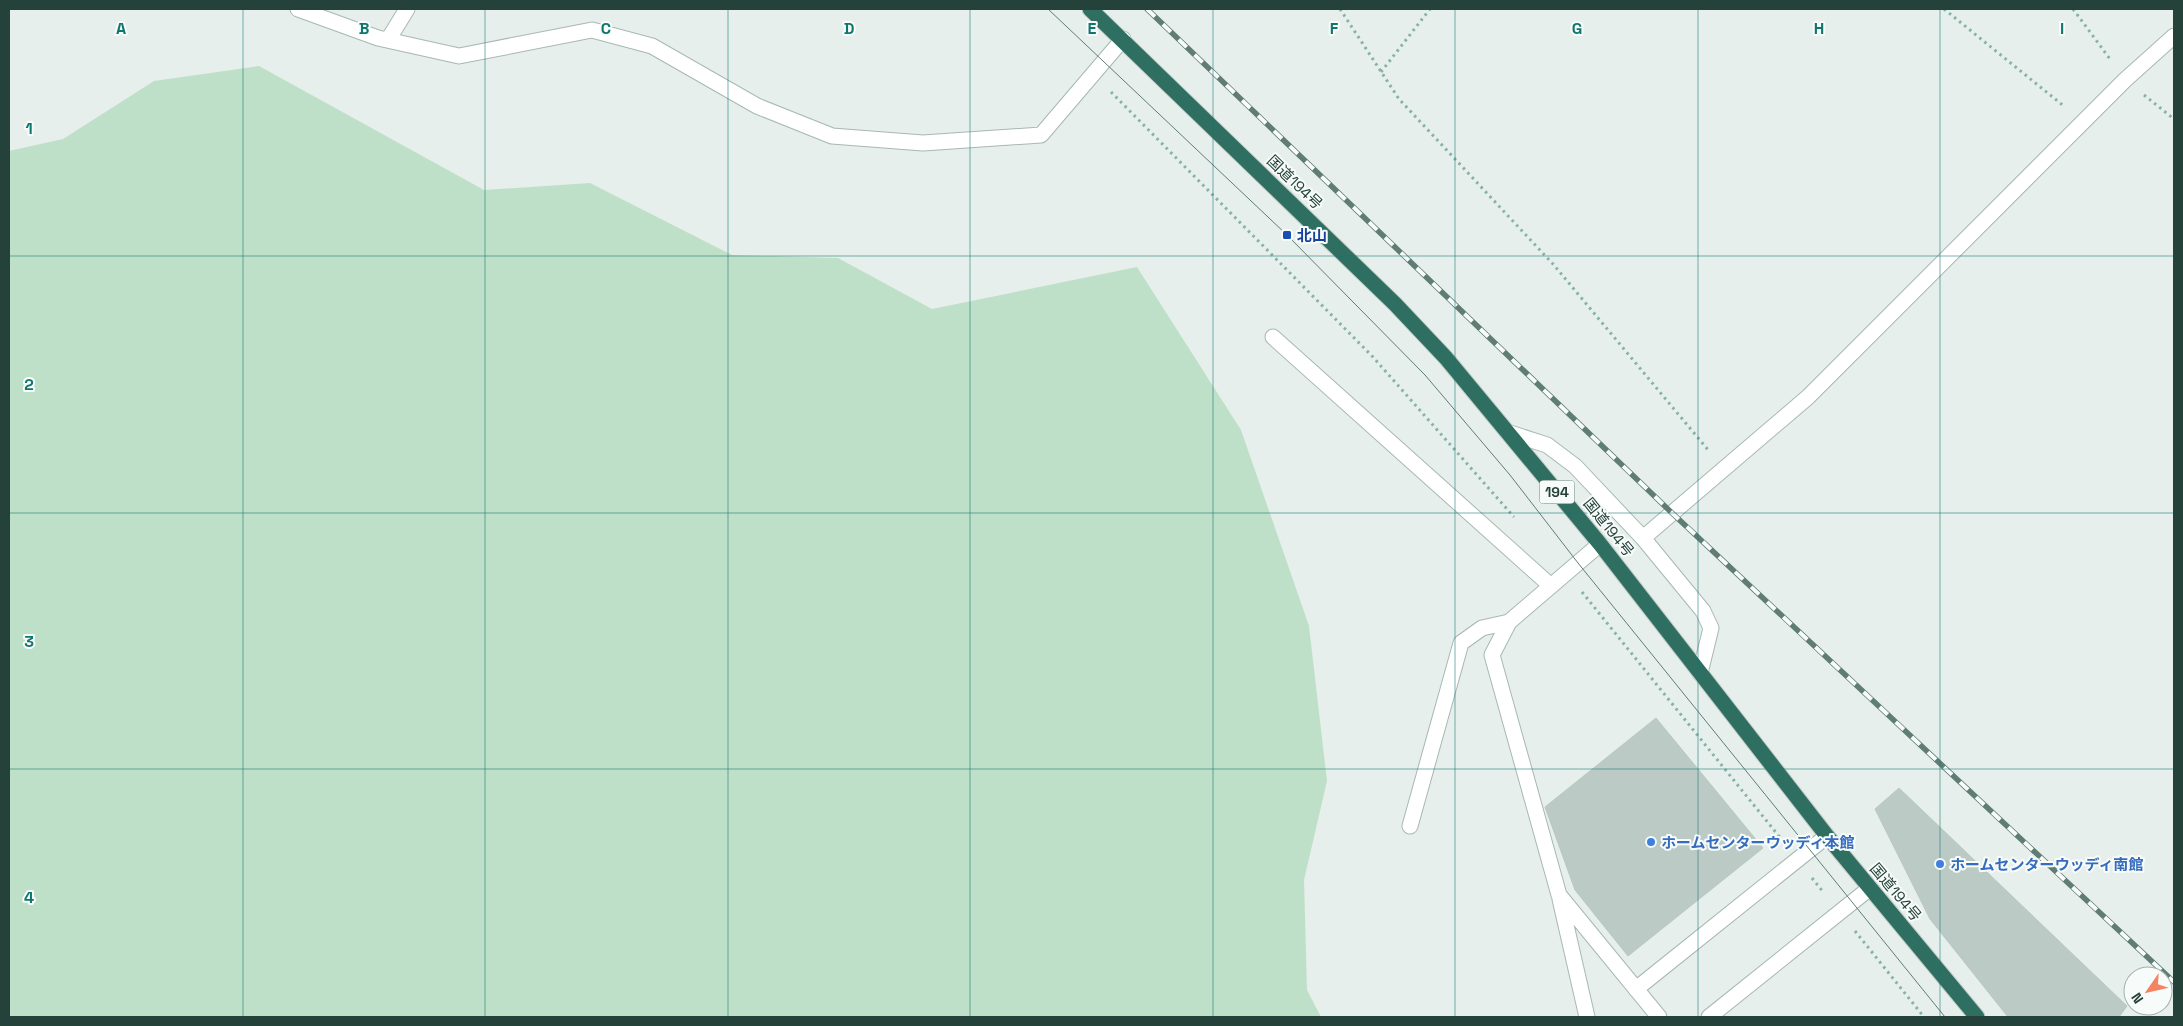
<svg xmlns="http://www.w3.org/2000/svg" width="2183" height="1026" viewBox="0 0 2183 1026" font-family="'Space Grotesk','Noto Sans JP',sans-serif">
	<style>
		.green { fill: #bfe0c8 }
		.building { fill: #bbcac4; stroke: #b8c9c2 }
		.lines { fill: none; stroke-linecap: round; stroke-linejoin: round }
		.lane-casing { stroke: #a8b8b2; stroke-width: 17 }
		.street-casing { stroke: #a8b8b2; stroke-width: 17 }
		.highway-casing { stroke: #c2cac8; stroke-width: 17 }
		.path { stroke: #86b3a5; stroke-width: 3; stroke-dasharray: 2.5 4; stroke-linecap: butt }
		.lane { stroke: #fff; stroke-width: 15 }
		.street { stroke: #fff; stroke-width: 15 }
		.highway { stroke: #2f6f62; stroke-width: 15 }
		.tram { stroke: #5f7d75; stroke-width: 1 }
		.rail-casing { stroke: #5f7d75; stroke-width: 5.5 }
		.rail { stroke: #f7fbf9; stroke-width: 4; stroke-dasharray: 11; stroke-linecap: butt }
		.grid { fill: none; stroke: #0f766e; stroke-width: 1; stroke-opacity: 0.55 }
		.transit-dot { fill: #1a4fb4; stroke: #f7fbf9; stroke-width: 2 }
		.shop-dot { fill: #3f7fe0; stroke: #f7fbf9; stroke-width: 2 }
		.labels { text-anchor: middle; dominant-baseline: central; stroke-width: 4; stroke-linejoin: round; paint-order: stroke }
		.shield { fill: #f7fbf9; stroke: #637a73; stroke-width: 1 }
		.shield-label { font-size: 14px; font-weight: bold; fill: #24423a }
		.street-label { font-size: 15px; fill: #24423a; stroke: #f7fbf9 }
		.transit-label { font-size: 15px; font-weight: bold; fill: #164399; stroke: #f7fbf9; text-anchor: start }
		.shop-label { font-size: 15px; font-weight: bold; fill: #366cbe; stroke: #f7fbf9; text-anchor: start }
		.grid-label { font-size: 16px; text-anchor: middle; font-weight: bold; fill: #0f766e; stroke: #f7fbf9; stroke-width: 4; stroke-linejoin: round; paint-order: stroke }
	</style>
	<rect width="100%" height="100%" fill="#e6efeb"/>
	<path class="green" d="M259,66L484,190L590,183L732,255L838,258L932,309L1137,267L1241,430L1309,626L1327,781L1304,880L1307,990L1321,1017H9V151L63,139L154,81Z"/>
	<path class="building" d="M1656,718L1763,848L1628,956L1575,890L1545,807Z
		M1899,788L2127,1006L2119,1017H2008L1930,919L1875,809Z"/>
	<g class="lines">
		<defs>
			<path id="lane" d="M1636,989L1827,836"/>
			<path id="street" d="M298,9L378,38L459,56L592,30L652,46L757,106L832,136L923,143L1041,135L1123,39
				M388,40L407,9
				M1273,337L1551,586
				M1507,432L1547,445L1575,466L1643,538L1808,397L2125,80L2174,36
				M1643,538L1703,611L1711,628L1700,673
				M1600,544L1509,622L1492,655L1559,895L1659,1017
				M1410,826L1461,643L1482,628L1509,622
				M1560,899L1587,1017
				M1709,1017L1870,888"/>
			<path id="highway" d="M1090,9L1395,304L1446,358L1600,544L1827,836L1977,1017"/>
		</defs>
		<use href="#lane" class="lane-casing"/>
		<use href="#street" class="street-casing"/>
		<use href="#highway" class="highway-casing"/>
		<path class="path" d="M1340,9L1399,99L1553,264L1709,451
			M1944,9L2065,107
			M2073,9L2110,59
			M1381,72L1430,9
			M1111,92L1373,357L1514,517
			M2144,95L2174,119
			M1582,592L1782,840
			M1812,878L1824,893
			M1855,931L1924,1017"/>
		<use href="#lane" class="lane"/>
		<use href="#street" class="street"/>
		<use href="#highway" class="highway"/>
		<path class="tram" d="M1048,9L1287,235L1425,375L1510,475L1578,563L1945,1017"/>
		<defs>
			<path id="rail" d="M1147,9L1672,513L2174,982"/>
		</defs>
		<use href="#rail" class="rail-casing"/>
		<use href="#rail" class="rail"/>
	</g>
	<path class="grid" d="M243,9V1017M485,9V1017M728,9V1017M970,9V1017M1213,9V1017M1455,9V1017M1698,9V1017M1940,9V1017M9,256H2174M9,513H2174M9,769H2174"/>
	<rect class="transit-dot" x="1282" y="230" width="10" height="10" rx="2.5"/>
	<g class="shop-dot">
		<circle cx="1651" cy="842" r="5"/>
		<circle cx="1940" cy="864" r="5"/>
	</g>
	<g class="labels">
		<rect class="shield" x="1539.5" y="480.5" width="35" height="23" rx="4"/>
		<g class="shield-label">
			<text x="1557" y="492">194</text>
		</g>
		<g class="street-label">
			<text transform="translate(1295 182) rotate(44)">国道194号</text>
			<text transform="translate(1609 527) rotate(51)">国道194号</text>
			<text transform="translate(1896 892) rotate(50)">国道194号</text>
		</g>
		<g class="transit-label">
			<text x="1297" y="235">北山</text>
		</g>
		<g class="shop-label">
			<text x="1661" y="842">ホームセンターウッディ本館</text>
			<text x="1950" y="864">ホームセンターウッディ南館</text>
		</g>
	</g>
	<g class="grid-label">
		<text x="121" y="34">A</text>
		<text x="364" y="34">B</text>
		<text x="606" y="34">C</text>
		<text x="849" y="34">D</text>
		<text x="1092" y="34">E</text>
		<text x="1334" y="34">F</text>
		<text x="1577" y="34">G</text>
		<text x="1819" y="34">H</text>
		<text x="2062" y="34">I</text>
		<text x="29" y="134">1</text>
		<text x="29" y="390">2</text>
		<text x="29" y="647">3</text>
		<text x="29" y="903">4</text>
	</g>
	<rect width="2183" height="1026" fill="none" stroke="#24423a" stroke-width="20"/>
	<g transform="translate(2148 991) rotate(236)"><circle r="24" fill="#f7fbf9" stroke="#a3b1ad"/>
	<path d="M0-4L9 19L0 12L-9 19Z" fill="#f4845f"/>
	<text y="-8" font-size="14" font-weight="bold" text-anchor="middle" fill="#24423a">N</text>
	</g>
</svg>
